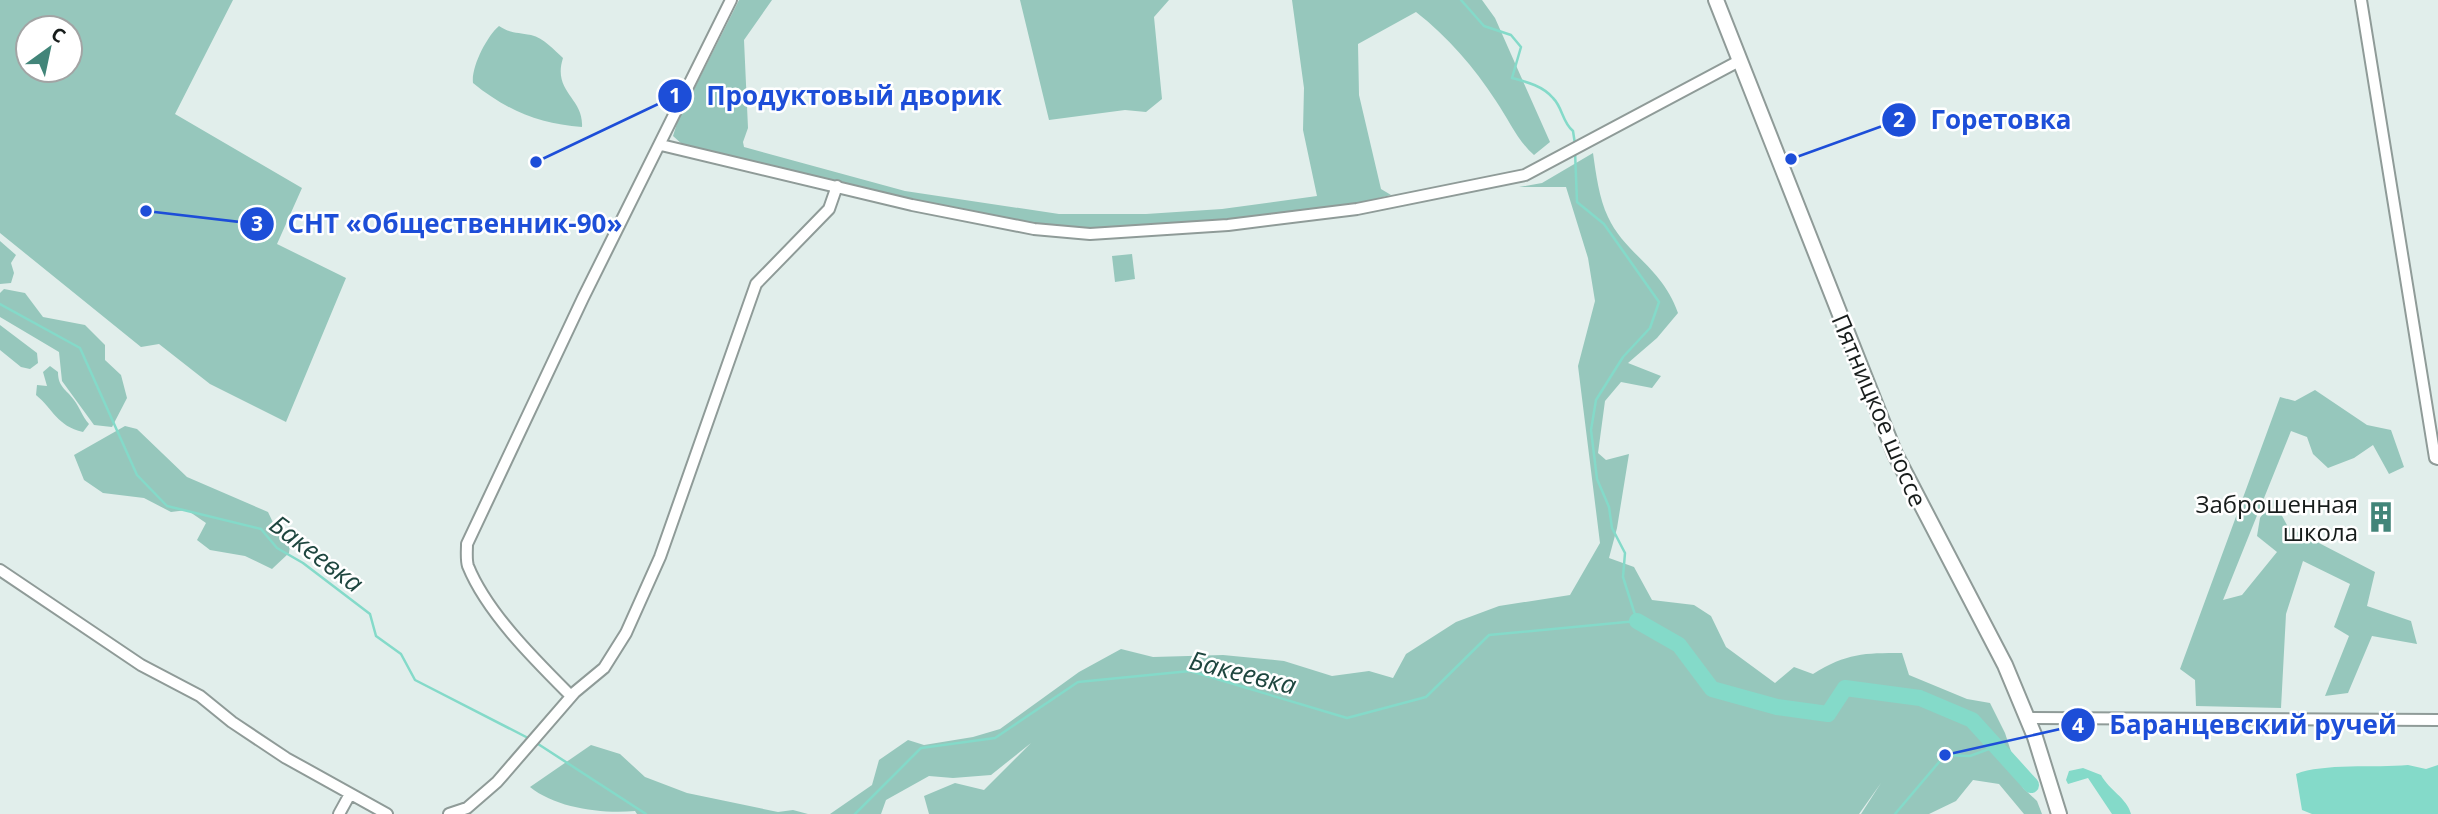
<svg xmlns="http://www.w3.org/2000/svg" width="2438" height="814" viewBox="0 0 2438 814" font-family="'Open Sans',sans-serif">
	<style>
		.green { fill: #96c7bc; fill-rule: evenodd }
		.water { fill: #84dac9 }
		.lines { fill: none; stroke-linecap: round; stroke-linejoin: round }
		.stream { stroke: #84dac9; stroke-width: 2.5 }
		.river { stroke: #84dac9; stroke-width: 16 }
		.minor-casing { stroke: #8f9b98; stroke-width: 14 }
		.major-casing { stroke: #8f9b98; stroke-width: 18 }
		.minor { stroke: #fff; stroke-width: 10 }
		.major { stroke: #fff; stroke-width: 14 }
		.labels { text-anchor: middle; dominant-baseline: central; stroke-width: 5; stroke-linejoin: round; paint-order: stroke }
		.street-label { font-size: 24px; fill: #171c1b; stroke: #fff }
		.poi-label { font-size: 24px; fill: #171c1b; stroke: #fff; text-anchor: end }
		.water-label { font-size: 26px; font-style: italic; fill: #1e463f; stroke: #fff }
		.leader { fill: none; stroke: #1d4ed8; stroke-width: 2.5 }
		.callout-dot { fill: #1d4ed8; stroke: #fff; stroke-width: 2.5 }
		.mark-label { font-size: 21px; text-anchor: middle; font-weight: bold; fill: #fff }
		.callout-label { font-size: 26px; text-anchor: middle; font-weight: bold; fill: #1d4ed8; stroke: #fff; stroke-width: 5; stroke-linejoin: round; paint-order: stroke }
	</style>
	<rect width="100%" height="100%" fill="#e1eeeb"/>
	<path class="green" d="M0,0H233L175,114L302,188L277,244L346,278L286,422L210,384L159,344L141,347L0,233ZM28,28H70V70H28Z
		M739,0H772L744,40L748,128L743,142L744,147L905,191L1059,214H1146L1222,209L1317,196L1303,130L1304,88L1292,0H1482L1495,18L1550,142L1534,155C1517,140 1509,120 1496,101C1474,67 1448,37 1416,12L1358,44L1359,95L1381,189L1391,195L1347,206L1243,220L1089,229L1055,228L935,205L683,145L673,136L677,123Z
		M1020,0H1169L1154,17L1162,99L1146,112L1125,110L1049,120Z
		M499,26C511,34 518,32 531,35C544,38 554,50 563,58C552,92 584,98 582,127C539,124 506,110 473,83C471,67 487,36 499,26Z
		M1593,153C1596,174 1599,198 1608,217C1625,254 1662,267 1678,313L1657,338L1628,363L1661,376L1652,388L1621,382L1605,401L1598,453L1606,460L1629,454L1617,528L1609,558L1634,567L1652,600L1694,605L1711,616L1726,647L1775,683L1794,667L1813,674C1847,653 1864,653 1902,653L1909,675L1967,699L1990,703L2005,733L2023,788L2037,801L2042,814H2024L1999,784L1973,780L1956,801L1929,814H1861L1881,783L1859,814H929L924,796L955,783L984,790L1031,743L991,775L953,778L929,776L886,800L881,814H830L872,785L879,760L908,740L924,745L973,737L1000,729L1079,672L1121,649L1153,657L1223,655L1284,661L1332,676L1369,671L1393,678L1406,654L1456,622L1499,606L1570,595L1600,543L1578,366L1595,301L1588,258L1566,187H1519L1542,183Z
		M0,241L16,255L11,263L14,273L11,283L0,284Z
		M1132,254L1135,279L1115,282L1112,256Z
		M4,289L25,293L43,317L85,325L105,345V360L121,375L127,398L112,427L94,425L62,381L59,352L0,317V293Z
		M0,325L37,353L38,363L30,369L21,367L0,350Z
		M50,366L58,372C58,387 66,389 74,400C80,408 82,416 89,424L83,432C57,426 53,409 36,395L37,385L47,386L43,372Z
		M2315,390L2367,425L2391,430L2404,467L2389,474L2373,445L2354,458L2328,468L2313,454L2307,437L2291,431L2223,600L2242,595L2277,552L2257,536L2260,518L2273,499L2288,527L2375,572L2367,606L2411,621L2417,644L2372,636L2348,693L2325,696L2349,636L2334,627L2350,584L2303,561L2286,614L2281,708L2196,706L2195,680L2180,669L2280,397L2295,401Z
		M125,426L137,429L187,477L268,512L278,533L291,539L289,553L272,569L245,556L210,550L197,540L206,523L187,510L171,512L144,498L103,493L84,480L74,455Z
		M591,745L620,754L645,777L687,793L778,812L793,810L808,814H637L635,811C601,814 556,808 530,787Z"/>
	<path class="water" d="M2408,765L2426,769L2438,765V814H2312L2302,810L2296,774C2323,763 2375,768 2408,765Z
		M2083,768L2101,775C2109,790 2127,798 2131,814H2112L2088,778L2068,784L2066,780L2069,771Z"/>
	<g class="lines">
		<path class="stream" d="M1461,0L1484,26L1511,35L1521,47L1512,78C1527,82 1543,86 1553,98C1563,108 1562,122 1573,131L1575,144
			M0,304L80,348L137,475L167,506L261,529L277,548L303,563L370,614L376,636L401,654L415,680L530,739
			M535,742L646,814
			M855,814L921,748L995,738L1078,682L1190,671L1347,718L1426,697L1489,635L1637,621L1623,577L1625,553L1612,528L1609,507L1597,479L1591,430L1596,400L1623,357L1650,328L1659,302L1604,224L1577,202L1575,151
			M1895,814L1945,755L1970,756L1997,746"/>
		<path class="river" d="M1637,621L1679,645L1712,689L1777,707L1828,714L1845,688L1920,698L1972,720L2031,785"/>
		<defs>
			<path id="minor" d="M2361,0L2435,458L2438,459
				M661,145L912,205L1034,229L1090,234L1228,225L1357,209L1525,175L1739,61
				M0,570L141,665L200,696L232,722L286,758L387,814
				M571,696C536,661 487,613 468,566C466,560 467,551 467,544L583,298L731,0
				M2028,718L2438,720
				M339,814L350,794
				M449,814L467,808L497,782L575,692L604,668L626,633L660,557L756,284L829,209L837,186"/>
			<path id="major" d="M1716,0L1895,454L2005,665L2035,737L2059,814"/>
		</defs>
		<use href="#minor" class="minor-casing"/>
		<use href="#major" class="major-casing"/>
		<use href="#minor" class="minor"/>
		<use href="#major" class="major"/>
	</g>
	<defs>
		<symbol id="building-bare" viewBox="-9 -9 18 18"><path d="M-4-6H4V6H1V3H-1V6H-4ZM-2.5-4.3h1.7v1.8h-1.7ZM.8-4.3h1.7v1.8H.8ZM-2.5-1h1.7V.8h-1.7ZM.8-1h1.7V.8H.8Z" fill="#428579" stroke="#fff" stroke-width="2.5" paint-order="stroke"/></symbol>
	</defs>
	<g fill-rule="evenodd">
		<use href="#building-bare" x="2359" y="495" width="44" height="44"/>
	</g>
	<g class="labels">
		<g class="street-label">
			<text transform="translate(1880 410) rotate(67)">Пятницкое шоссе</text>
		</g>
		<g class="poi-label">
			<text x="2358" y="503">Заброшенная<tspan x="2358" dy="28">школа</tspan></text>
		</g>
		<g class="water-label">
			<text transform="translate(317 553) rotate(37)">Бакеевка</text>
			<text transform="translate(1243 672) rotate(14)">Бакеевка</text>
		</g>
	</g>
	<path class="leader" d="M536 162L675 96M1791 159L1899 120M146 211L257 224M1945 755L2078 725"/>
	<g class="callout-dot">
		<circle cx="536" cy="162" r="7"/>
		<circle cx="1791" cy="159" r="7"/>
		<circle cx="146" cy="211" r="7"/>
		<circle cx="1945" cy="755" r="7"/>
		<circle cx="675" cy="96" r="18"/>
		<circle cx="1899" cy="120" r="18"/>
		<circle cx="257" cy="224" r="18"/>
		<circle cx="2078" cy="725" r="18"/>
	</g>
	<g class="mark-label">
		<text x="675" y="103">1</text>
		<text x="1899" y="127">2</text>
		<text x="257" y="231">3</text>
		<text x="2078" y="733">4</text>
	</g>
	<g class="callout-label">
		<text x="854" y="105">Продуктовый дворик</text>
		<text x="2001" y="129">Горетовка</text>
		<text x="455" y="233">СНТ «Общественник-90»</text>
		<text x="2253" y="734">Баранцевский ручей</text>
	</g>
	<g transform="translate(49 49) rotate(33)"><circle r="33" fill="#ffffff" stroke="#a2a4a4" stroke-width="2"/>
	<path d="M0-5L12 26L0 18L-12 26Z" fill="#428579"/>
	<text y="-10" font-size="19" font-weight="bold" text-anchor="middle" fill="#171c1b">С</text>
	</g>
</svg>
